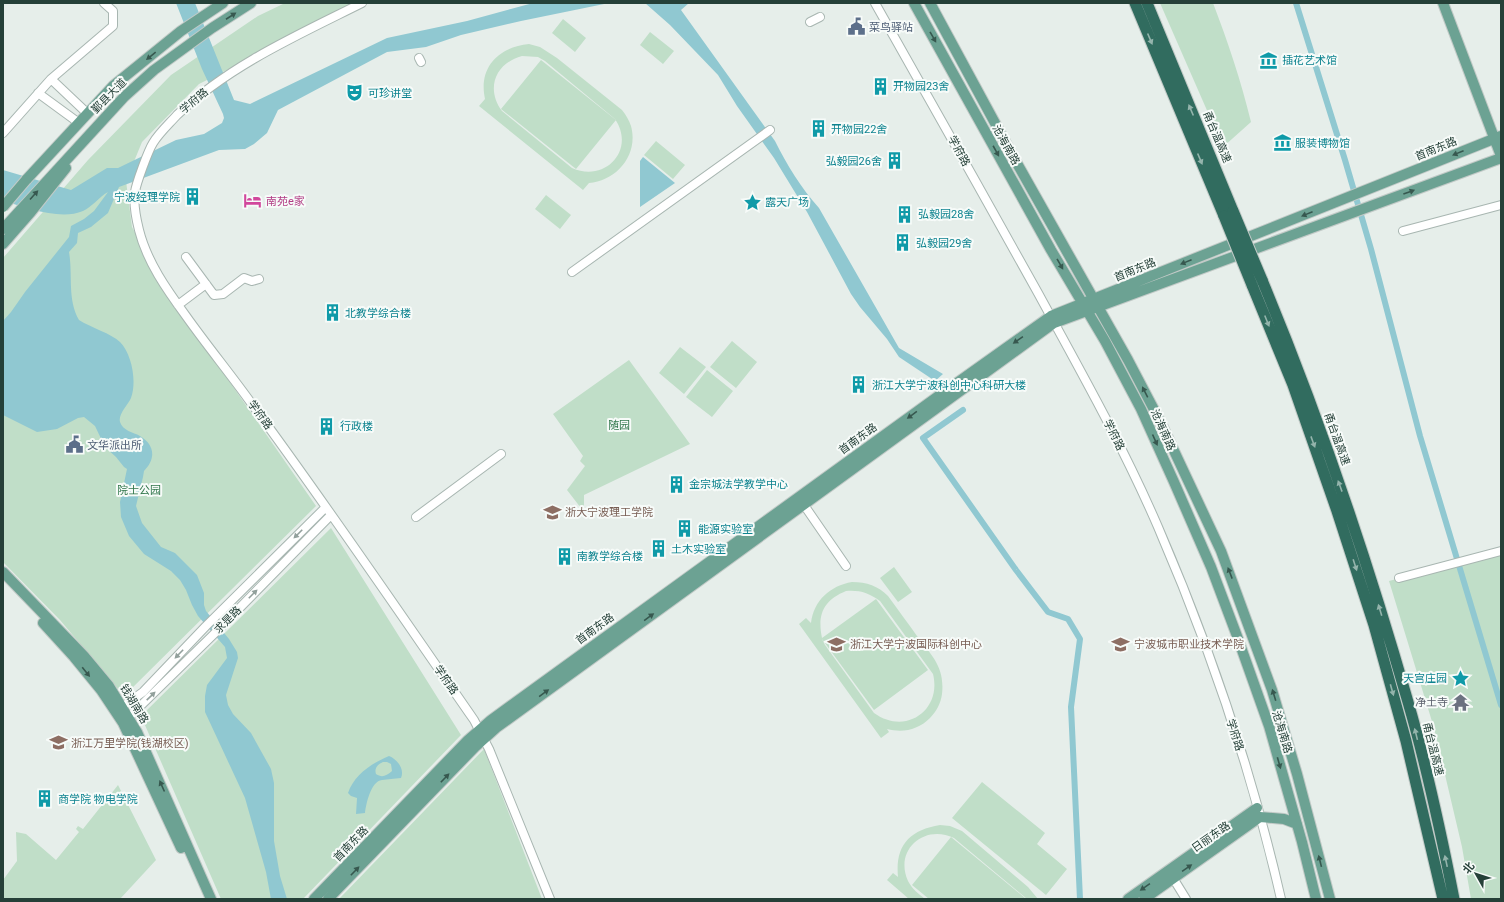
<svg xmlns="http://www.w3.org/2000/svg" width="1504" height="902" viewBox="0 0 1504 902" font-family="Roboto,'Noto Sans SC',sans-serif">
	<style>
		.green { fill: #c0dec8; fill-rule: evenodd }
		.water { fill: #90c8d1; fill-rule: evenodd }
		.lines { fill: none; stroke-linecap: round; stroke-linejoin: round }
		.canal { stroke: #90c8d1; stroke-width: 6 }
		.minor-casing { stroke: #a8b6b1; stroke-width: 10 }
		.major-casing { stroke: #c2cac7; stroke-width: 12 }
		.highway-casing { stroke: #c2cac7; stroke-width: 13 }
		.minor { stroke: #fff; stroke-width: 8 }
		.major { stroke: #6ca293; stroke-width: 10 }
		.highway { stroke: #316c5f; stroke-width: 11 }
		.major-bridge-casing { stroke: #c2cac7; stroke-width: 12; stroke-linecap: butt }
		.highway-bridge-casing { stroke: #c2cac7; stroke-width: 13; stroke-linecap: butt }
		.major-bridge { stroke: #6ca293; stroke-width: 10 }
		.highway-bridge { stroke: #316c5f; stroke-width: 11 }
		.oneway { fill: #37584f }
		.oneway2 { fill: #94b4ac }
		.oneway3 { fill: #92a09c }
		.labels { text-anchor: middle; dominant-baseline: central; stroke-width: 4; stroke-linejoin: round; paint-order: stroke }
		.service-label { font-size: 11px; fill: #4e5e75; stroke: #f7fbf9; text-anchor: start }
		.culture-label { font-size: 11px; fill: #0d838f; stroke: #f7fbf9; text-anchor: start }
		.street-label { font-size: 11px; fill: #254038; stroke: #f7fbf9 }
		.hotel-label { font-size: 11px; fill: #b23c85; stroke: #f7fbf9; text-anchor: start }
		.park-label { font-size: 11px; fill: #30764a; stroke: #f7fbf9 }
		.education-label { font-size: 11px; fill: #785e54; stroke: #f7fbf9; text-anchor: start }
		.worship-label { font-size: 11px; fill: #5b616d; stroke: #f7fbf9; text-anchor: end }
	</style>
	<rect width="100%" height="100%" fill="#e6eeea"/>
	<path class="green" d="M285,3H359L199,84L142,142L126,181L132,227L163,286L316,506L124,696L60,620L3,562V258L88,160L171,75L258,16Z
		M1160,3H1213C1228,42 1241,81 1251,122L1223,147Z
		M563,19L586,38L575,52L552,33Z
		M650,32L674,51L663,64L640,45Z
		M529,44L540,47L557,58L622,110C626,115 629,120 631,126C639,155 616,181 589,183L583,190L479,106L485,99C478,67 499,47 529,44ZM522,56L538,57L545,61L615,119C636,150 605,183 572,168L502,111C485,88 496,63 522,56Z
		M541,60L616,120L576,169L501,109Z
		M656,141L685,165L673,179L644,155Z
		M546,195L571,215L560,229L535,209Z
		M732,341L757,362L736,388L710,367Z
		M680,347L706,367L684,394L659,373Z
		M629,360L690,444L584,495V512L567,490L585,466L580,461L583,456L553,414Z
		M707,370L733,391L712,417L686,397Z
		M331,528L461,735L303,899H221L141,716Z
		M1501,552V899H1471L1462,847L1434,728L1389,581Z
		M894,567L912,592L898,602L880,578Z
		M852,582C867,582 878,586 888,596C898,610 908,623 917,636C932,656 945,667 942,694C941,703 936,712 930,718C918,730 903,733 887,729L889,732L881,738L799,624L806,618L811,623C814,600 830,586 852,582ZM846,591C860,590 869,593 880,601L933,674C942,710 906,736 874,713L825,645L822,639L874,710L928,670L876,599L822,638C817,614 824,600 846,591Z
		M484,749L542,899H339Z
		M982,782L1045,833L1037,844L1067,869L1046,895L952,818Z
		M118,785L156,860L120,899H3V880L17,861L16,832L26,834L56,860L79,832L76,829L78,826L83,829Z
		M940,825L950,826L962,831L1028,887L1038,899H1027L954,838C924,824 894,850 908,881C912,889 919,894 925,899H909L887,880L893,873L898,877C895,846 909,830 940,825Z
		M951,837L1025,898V899H929L912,885Z"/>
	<path class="water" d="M176,3H195L234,100L250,104L387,38L467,21L533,3H609L521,21L461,35L426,47L387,52L278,110L267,133L254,144L245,149L219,150L119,187L108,213L91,227L78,233L77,243L69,252C73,275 67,299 79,320C90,327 112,334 120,342C132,354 137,382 131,398C128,405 118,414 120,422C123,431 133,432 140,436C155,445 156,459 144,471L143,477L136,506L142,523L161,547L175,553L197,575L204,593V605L206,611L229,639L237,652L238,658L226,695L228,705L233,714L251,733L271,769L274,783V841L280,876L287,899H271L266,872L245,798L205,712V696L207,685L227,658L225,647L198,616L192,605L186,590L180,580L171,571L144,554L129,536L121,517L120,502L127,469L124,467L116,457L105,447L95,426L84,417L78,418L57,429L37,432L3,415V321L11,312L25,292L69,237L71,226L84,219L94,211L108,192C99,197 92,207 83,211C60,221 26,207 3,201V170L71,190L107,168H118L176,140L204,134L222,123L224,118L223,114L202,69Z
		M645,3H689L681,10L775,141C787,165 801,188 819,208L899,348L943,374L935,381L899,357L887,339L860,307L851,294L807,212L774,158L737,106L718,75L670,25Z
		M643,157L675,183L640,207V161Z
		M389,756C397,759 405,769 401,778C394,779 388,779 382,780C371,781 366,804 365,813L356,814L357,798L351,796L348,793C354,775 372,763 389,756ZM383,762H387L391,764L392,771C386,776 382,778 376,774C374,768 378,764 383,762Z"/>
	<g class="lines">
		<path class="canal" d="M1296,3L1345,160L1371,249L1420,436L1501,705
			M963,410L923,438L1016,570L1048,612L1068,619L1080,639L1071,707L1080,899"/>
		<defs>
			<path id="minor" d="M362,3C298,35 230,65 177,115C169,124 159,133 153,143C148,151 136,184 135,192C133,204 136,218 139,230C147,262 167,290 186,316C208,347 232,376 254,407C330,510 401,615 474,720L489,749L550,899
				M875,3C930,100 984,196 1038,293C1080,370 1123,446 1158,527C1210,647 1252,772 1281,899
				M810,22L820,17
				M419,58L421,62
				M51,79L88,114
				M38,93L79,123
				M3,133L51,79L113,26V11L104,3
				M1403,231L1501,205
				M186,257L214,295L223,294L244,278L252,281L259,279
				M572,272L770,130
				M178,305L206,284
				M804,505L846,566
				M416,517L501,454
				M1399,578L1501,551
				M118,710L143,692L206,626L326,507
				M125,721L213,635L331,515
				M1173,878L1186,899"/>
			<path id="major" d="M914,3L1051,250L1105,341L1141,409L1174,482L1211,567L1237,636L1269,726L1302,842L1316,899
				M930,3L1014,158L1128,360L1161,423L1221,551L1272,690L1297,774L1330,899
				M1443,3L1501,156
				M26,180L113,86L181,31L223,3
				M3,229L124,97L154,70L212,28L251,3
				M3,244L31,212L66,168
				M3,572L84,656L109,686L137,732L211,899
				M43,623L74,657L101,690L123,723L181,848
				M314,899L468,740L491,720L937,397L1051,316L1501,136
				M328,899L475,747L496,728L1054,323L1501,158
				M1128,899L1257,808
				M1144,899L1260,817L1284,819L1297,824"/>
			<path id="highway" d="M1135,3L1224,216
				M1147,3L1233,211
				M1262,280C1319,417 1367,559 1408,702C1427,767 1441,833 1454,899
				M1252,285L1293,385L1337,511L1374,625L1406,741L1443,899"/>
		</defs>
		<use href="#minor" class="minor-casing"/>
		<use href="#major" class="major-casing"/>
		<use href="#highway" class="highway-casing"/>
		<use href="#minor" class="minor"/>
		<use href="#major" class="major"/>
		<use href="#highway" class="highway"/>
		<defs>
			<path id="major-bridge" d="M3,207L26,180"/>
			<path id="highway-bridge" d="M1233,211L1262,280
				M1224,216L1252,285"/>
		</defs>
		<use href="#major-bridge" class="major-bridge-casing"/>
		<use href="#highway-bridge" class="highway-bridge-casing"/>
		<use href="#major-bridge" class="major-bridge"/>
		<use href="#highway-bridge" class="highway-bridge"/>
	</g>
	<defs><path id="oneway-solid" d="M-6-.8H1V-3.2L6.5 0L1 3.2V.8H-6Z"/></defs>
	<g class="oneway">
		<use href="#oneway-solid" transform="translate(231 16) rotate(-33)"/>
		<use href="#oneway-solid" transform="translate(933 37) rotate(60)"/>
		<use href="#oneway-solid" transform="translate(151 56) rotate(141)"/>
		<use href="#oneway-solid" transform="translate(996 151) rotate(61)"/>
		<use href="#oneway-solid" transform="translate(1458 153) rotate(158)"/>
		<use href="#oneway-solid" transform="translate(1409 192) rotate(-20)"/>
		<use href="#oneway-solid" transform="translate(34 195) rotate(-48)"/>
		<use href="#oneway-solid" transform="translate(1307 214) rotate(158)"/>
		<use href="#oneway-solid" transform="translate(1186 262) rotate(158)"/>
		<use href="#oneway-solid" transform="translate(1060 264) rotate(60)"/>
		<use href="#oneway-solid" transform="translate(1018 340) rotate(145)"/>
		<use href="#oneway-solid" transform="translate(1145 392) rotate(-117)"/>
		<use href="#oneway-solid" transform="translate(912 415) rotate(144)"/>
		<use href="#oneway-solid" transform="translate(1155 440) rotate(66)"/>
		<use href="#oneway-solid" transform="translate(1230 573) rotate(-111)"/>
		<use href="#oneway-solid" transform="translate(649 617) rotate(-36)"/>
		<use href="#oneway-solid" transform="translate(86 672) rotate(51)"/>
		<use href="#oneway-solid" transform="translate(544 693) rotate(-36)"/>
		<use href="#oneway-solid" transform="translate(1274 695) rotate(-107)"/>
		<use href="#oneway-solid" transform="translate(1279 763) rotate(74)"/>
		<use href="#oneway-solid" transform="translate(445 778) rotate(-46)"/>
		<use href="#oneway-solid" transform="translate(162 786) rotate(-114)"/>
		<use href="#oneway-solid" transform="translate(1320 861) rotate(-104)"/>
		<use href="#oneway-solid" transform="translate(1187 868) rotate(-35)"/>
		<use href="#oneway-solid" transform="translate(355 871) rotate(-46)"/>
		<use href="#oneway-solid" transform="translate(1145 887) rotate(145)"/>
	</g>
	<g class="oneway2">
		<use href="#oneway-solid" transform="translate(1150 39) rotate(67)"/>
		<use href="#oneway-solid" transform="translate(1191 110) rotate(-113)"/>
		<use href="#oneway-solid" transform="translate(1200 159) rotate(67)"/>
		<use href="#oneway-solid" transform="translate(1267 321) rotate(68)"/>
		<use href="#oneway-solid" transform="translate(1313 442) rotate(70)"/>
		<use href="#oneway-solid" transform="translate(1340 486) rotate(-110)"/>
		<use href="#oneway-solid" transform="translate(1355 565) rotate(72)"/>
		<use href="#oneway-solid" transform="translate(1380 610) rotate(-107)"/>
		<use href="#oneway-solid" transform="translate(1392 690) rotate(74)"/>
		<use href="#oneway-solid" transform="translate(1416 734) rotate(-104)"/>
		<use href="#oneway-solid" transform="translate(1446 861) rotate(-102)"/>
	</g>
	<g class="oneway3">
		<use href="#oneway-solid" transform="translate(298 534) rotate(135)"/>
		<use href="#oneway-solid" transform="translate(253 594) rotate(-45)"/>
		<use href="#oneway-solid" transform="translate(179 654) rotate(134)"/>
		<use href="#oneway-solid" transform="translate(151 696) rotate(-44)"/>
	</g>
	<defs>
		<symbol id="civic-bare" viewBox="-9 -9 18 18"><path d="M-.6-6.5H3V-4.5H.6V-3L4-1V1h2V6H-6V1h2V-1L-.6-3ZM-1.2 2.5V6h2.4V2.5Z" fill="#5c6f8a" stroke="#f7fbf9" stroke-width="2.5" paint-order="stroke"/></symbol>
		<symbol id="museum-bare" viewBox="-9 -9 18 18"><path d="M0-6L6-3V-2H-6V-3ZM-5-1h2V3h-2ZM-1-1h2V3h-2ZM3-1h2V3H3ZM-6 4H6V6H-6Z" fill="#0f9aa8" stroke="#f7fbf9" stroke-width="2.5" paint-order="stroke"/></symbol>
		<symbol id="building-bare" viewBox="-9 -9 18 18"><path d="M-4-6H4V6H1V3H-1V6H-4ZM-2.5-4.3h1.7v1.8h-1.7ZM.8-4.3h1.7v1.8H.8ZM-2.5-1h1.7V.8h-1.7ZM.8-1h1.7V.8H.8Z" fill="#0f9aa8" stroke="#f7fbf9" stroke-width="2.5" paint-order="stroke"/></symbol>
		<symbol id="theatre-bare" viewBox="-9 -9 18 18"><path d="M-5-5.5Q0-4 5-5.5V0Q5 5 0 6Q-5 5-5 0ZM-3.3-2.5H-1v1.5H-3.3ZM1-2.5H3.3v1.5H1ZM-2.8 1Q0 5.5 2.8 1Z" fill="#0f9aa8" stroke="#f7fbf9" stroke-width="2.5" paint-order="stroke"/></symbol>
		<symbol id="hotel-bare" viewBox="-9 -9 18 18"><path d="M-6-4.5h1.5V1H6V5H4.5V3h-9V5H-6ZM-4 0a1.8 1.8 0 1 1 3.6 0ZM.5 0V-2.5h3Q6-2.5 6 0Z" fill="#d1479c" stroke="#f7fbf9" stroke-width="2.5" paint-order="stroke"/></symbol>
		<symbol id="sight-bare" viewBox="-9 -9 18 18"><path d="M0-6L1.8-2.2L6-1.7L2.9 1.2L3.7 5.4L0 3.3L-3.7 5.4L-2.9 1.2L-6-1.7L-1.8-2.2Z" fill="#0f9aa8" stroke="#f7fbf9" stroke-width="2.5" paint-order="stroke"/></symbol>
		<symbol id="university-bare" viewBox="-9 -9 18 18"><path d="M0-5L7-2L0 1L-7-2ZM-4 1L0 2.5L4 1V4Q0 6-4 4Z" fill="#8d6e63" stroke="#f7fbf9" stroke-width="2.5" paint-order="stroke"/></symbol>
		<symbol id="temple-bare" viewBox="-9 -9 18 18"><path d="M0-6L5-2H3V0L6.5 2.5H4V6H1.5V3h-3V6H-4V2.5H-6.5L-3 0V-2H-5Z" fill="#6b7280" stroke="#f7fbf9" stroke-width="2.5" paint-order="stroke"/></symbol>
	</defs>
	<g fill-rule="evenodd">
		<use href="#civic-bare" x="844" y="14" width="25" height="25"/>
		<use href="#museum-bare" x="1256" y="48" width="25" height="25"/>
		<use href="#building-bare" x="868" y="74" width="25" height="25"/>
		<use href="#theatre-bare" x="342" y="80" width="25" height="25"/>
		<use href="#building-bare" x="806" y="116" width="25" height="25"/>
		<use href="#museum-bare" x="1270" y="130" width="25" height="25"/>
		<use href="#building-bare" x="882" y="148" width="25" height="25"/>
		<use href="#building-bare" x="180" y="184" width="25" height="25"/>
		<use href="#hotel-bare" x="240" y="188" width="25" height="25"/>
		<use href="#sight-bare" x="740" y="190" width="25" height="25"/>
		<use href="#building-bare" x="892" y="202" width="25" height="25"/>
		<use href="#building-bare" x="890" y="230" width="25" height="25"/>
		<use href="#building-bare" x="320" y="300" width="25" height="25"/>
		<use href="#building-bare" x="846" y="372" width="25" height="25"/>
		<use href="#building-bare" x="314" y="414" width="25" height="25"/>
		<use href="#civic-bare" x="62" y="432" width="25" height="25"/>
		<use href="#building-bare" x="664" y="472" width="25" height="25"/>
		<use href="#university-bare" x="540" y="500" width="25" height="25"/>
		<use href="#building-bare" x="672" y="516" width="25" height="25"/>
		<use href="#building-bare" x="646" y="536" width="25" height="25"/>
		<use href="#building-bare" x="552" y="544" width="25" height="25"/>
		<use href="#university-bare" x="824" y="632" width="25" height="25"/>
		<use href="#university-bare" x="1108" y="632" width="25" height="25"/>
		<use href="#sight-bare" x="1448" y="666" width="25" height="25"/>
		<use href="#temple-bare" x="1448" y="690" width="25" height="25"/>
		<use href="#university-bare" x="46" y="730" width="25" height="25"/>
		<use href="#building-bare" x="32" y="786" width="25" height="25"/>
	</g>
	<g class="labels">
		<g class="service-label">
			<text x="869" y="27">菜鸟驿站</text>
			<text x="87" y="445">文华派出所</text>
		</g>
		<g class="culture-label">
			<text x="1282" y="60">插花艺术馆</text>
			<text x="893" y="86">开物园23舍</text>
			<text x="368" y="93">可珍讲堂</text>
			<text x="831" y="129">开物园22舍</text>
			<text x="1295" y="143">服装博物馆</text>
			<text x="882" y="161" text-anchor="end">弘毅园26舍</text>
			<text x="180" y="197" text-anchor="end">宁波经理学院</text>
			<text x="765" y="202">露天广场</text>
			<text x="918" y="214">弘毅园28舍</text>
			<text x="916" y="243">弘毅园29舍</text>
			<text x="345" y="313">北教学综合楼</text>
			<text x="872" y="385">浙江大学宁波科创中心科研大楼</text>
			<text x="340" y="426">行政楼</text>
			<text x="689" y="484">金宗城法学教学中心</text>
			<text x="698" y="529">能源实验室</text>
			<text x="671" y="549">土木实验室</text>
			<text x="577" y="556">南教学综合楼</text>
			<text x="1447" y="678" text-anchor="end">天宫庄园</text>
			<text x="58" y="799">商学院 物电学院</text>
		</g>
		<g class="street-label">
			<text transform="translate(109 96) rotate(-45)">鄞县大道</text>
			<text transform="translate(194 101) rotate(-40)">学府路</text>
			<text transform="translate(1217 137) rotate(67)">甬台温高速</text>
			<text transform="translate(1006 145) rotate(61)">沧海南路</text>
			<text transform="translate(1436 149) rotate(-22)">首南东路</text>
			<text transform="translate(959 151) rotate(61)">学府路</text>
			<text transform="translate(1135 270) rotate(-22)">首南东路</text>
			<text transform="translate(260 415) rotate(54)">学府路</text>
			<text transform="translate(1163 430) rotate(66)">沧海南路</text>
			<text transform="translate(1114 435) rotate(64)">学府路</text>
			<text transform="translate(858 439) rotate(-36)">首南东路</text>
			<text transform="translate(1337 439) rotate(70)">甬台温高速</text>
			<text transform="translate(228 620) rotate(-45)">求是路</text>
			<text transform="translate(595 629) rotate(-36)">首南东路</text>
			<text transform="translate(446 680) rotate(55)">学府路</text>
			<text transform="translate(134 704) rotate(59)">钱湖南路</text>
			<text transform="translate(1282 732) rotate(73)">沧海南路</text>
			<text transform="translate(1235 735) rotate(72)">学府路</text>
			<text transform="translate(1433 749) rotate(76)">甬台温高速</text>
			<text transform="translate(1211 837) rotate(-35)">日丽东路</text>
			<text transform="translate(351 844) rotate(-46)">首南东路</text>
		</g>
		<g class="hotel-label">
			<text x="266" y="201">南苑e家</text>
		</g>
		<g class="park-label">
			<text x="619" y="425">随园</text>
			<text x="139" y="490">院士公园</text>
		</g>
		<g class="education-label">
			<text x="565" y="512">浙大宁波理工学院</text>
			<text x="850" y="644">浙江大学宁波国际科创中心</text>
			<text x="1134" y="644">宁波城市职业技术学院</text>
			<text x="71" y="743">浙江万里学院(钱湖校区)</text>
		</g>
		<g class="worship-label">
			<text x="1448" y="702">净土寺</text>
		</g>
	</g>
	<rect width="1504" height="902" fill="none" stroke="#254038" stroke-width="8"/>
	<g transform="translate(1476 874) rotate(309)" stroke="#f7fbf9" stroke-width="3" paint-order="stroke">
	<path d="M0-3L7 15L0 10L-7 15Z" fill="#254038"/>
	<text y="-6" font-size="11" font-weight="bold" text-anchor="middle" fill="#254038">北</text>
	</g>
</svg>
